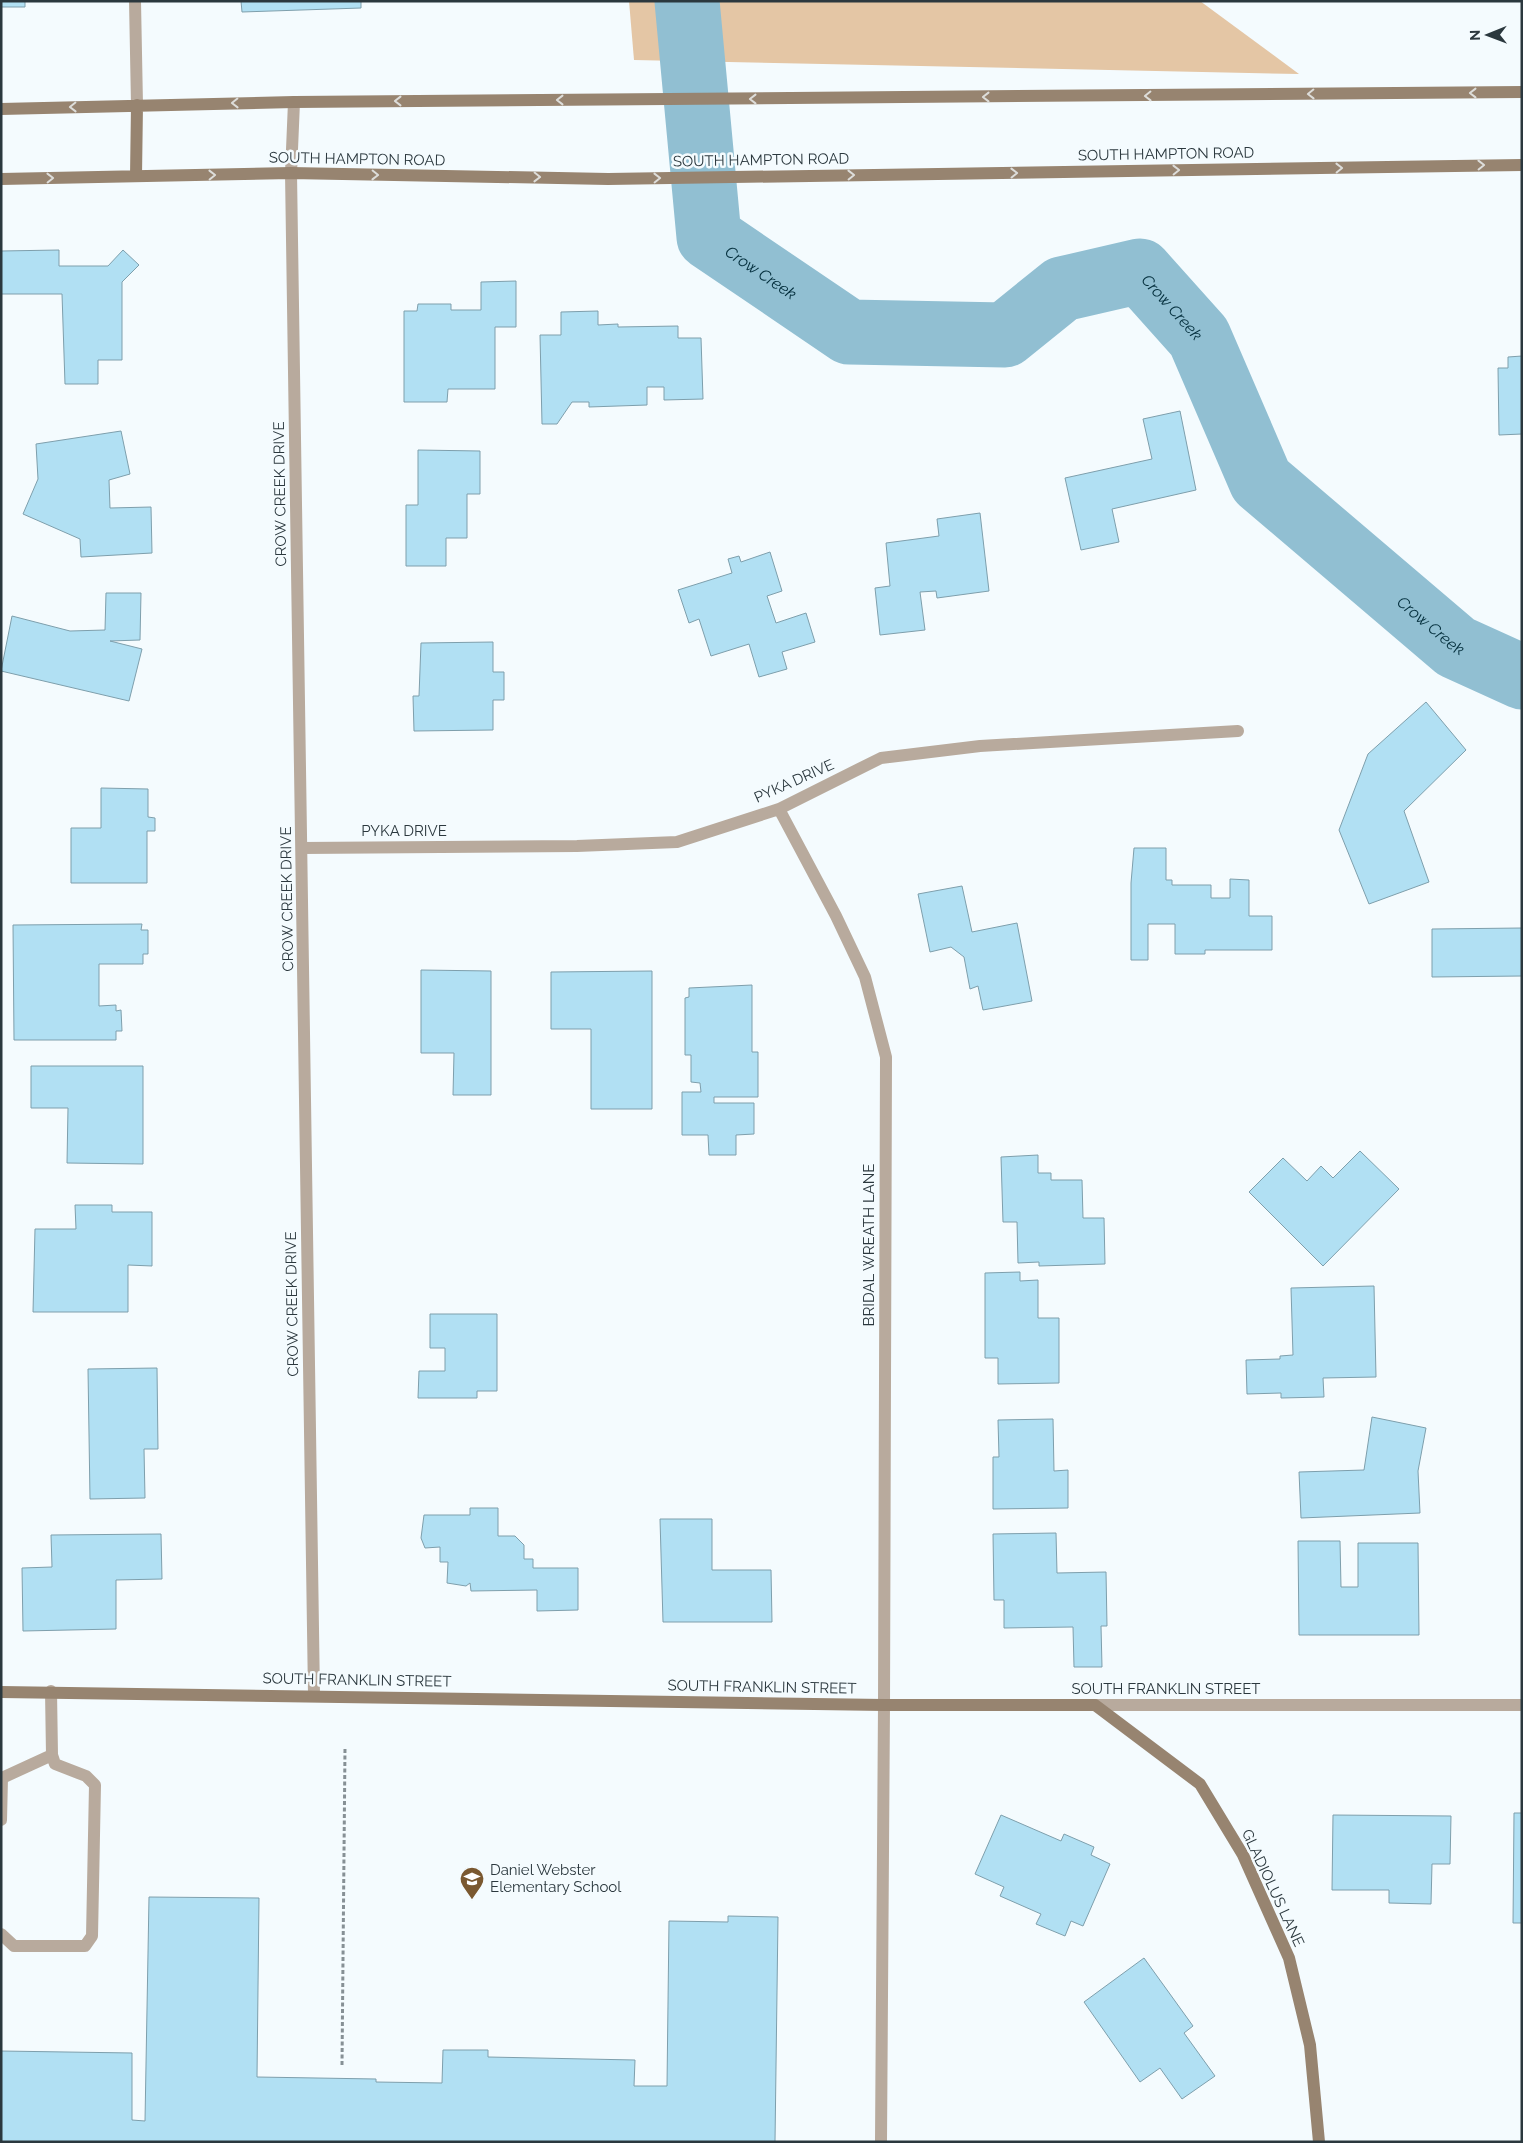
<svg xmlns="http://www.w3.org/2000/svg" width="1523" height="2143" viewBox="0 0 1523 2143" font-family="Raleway,sans-serif">
	<style>
		.forest { fill: #e4c6a5 }
		.lines { fill: none; stroke-linecap: round; stroke-linejoin: round }
		.river { stroke: #91bfd2; stroke-width: 65 }
		.building { fill: #b1e0f3; stroke: #7e9fac }
		.path { stroke: #869095; stroke-width: 3; stroke-dasharray: 4 2.5; stroke-linecap: butt }
		.lane { stroke: #b8aa9d; stroke-width: 12 }
		.street { stroke: #b8aa9d; stroke-width: 12 }
		.secondary { stroke: #978470; stroke-width: 12 }
		.oneway { stroke: #ddddda }
		.labels { text-anchor: middle; dominant-baseline: central; stroke-width: 5; stroke-linejoin: round; paint-order: stroke }
		.street-label { font-size: 15px; fill: #2b383e; stroke: #f4fbfe }
		.poi-label { font-size: 15px; fill: #2b383e; stroke: #f4fbfe; text-anchor: start }
		.water-label { font-size: 16px; font-style: italic; fill: #032e3c; stroke: #f4fbfe }
	</style>
	<rect width="100%" height="100%" fill="#f4fbfe"/>
	<path class="forest" d="M629,1H1200L1299,74L634,60Z"/>
	<g class="lines">
		<path class="river" id="s1" d="M687,1L709,237L849,332L1005,335L1062,289L1140,271L1199,337L1261,481L1456,647L1522,677"/>
	</g>
	<path class="building" d="M1,1H25V7H1Z
		M241,1H361V8L242,12Z
		M59,250V266H108L123,250L139,265L122,282V360H98V384H65L62,294H1V251Z
		M516,281V327H495V389H448L447,402H404V311H417L418,304H451V310H481V282Z
		M598,311V325L618,324V327L678,326V338H701L703,399L664,400V387H647V405L589,407V402H572L557,424H542L540,335H561V312Z
		M1522,356V434L1499,435L1498,368H1508V357Z
		M1180,411L1196,490L1112,509L1119,542L1081,550L1065,478L1152,459L1143,419Z
		M121,431L130,474L109,480L110,508L151,507L152,553L81,557L80,539L23,514L38,479L36,444Z
		M418,450L480,451V494H467V538H446V566H406V505H418Z
		M980,513L989,591L937,598L936,591L920,592L925,630L880,635L875,588L890,586L886,543L939,536L937,519Z
		M770,552L782,591L767,596L776,623L806,613L815,642L782,652L787,669L759,677L749,644L711,656L699,619L689,623L678,590L732,573L728,559L739,556L741,562Z
		M106,593H141L140,640L110,641L142,649L129,701L1,671L12,616L70,631L105,630Z
		M493,642V672H504V700H493V730L414,731L413,696H419L421,643Z
		M1426,702L1466,750L1404,811L1429,882L1369,904L1339,830L1368,754Z
		M101,788L148,789V817L155,818V831H147V883H71V828H101Z
		M1134,848H1166V880H1172V885H1211V898H1230V879L1249,880V916H1272V950H1205V954H1175V924H1148V960H1131V883Z
		M962,886L972,932L1017,923L1032,1001L983,1010L978,986L970,989L964,957L951,947L930,952L918,894Z
		M142,924L141,930H148V954H143V964H99V1006L116,1005V1011L121,1010L122,1031H116V1040H14L13,925Z
		M1522,928V976L1432,977V929Z
		M421,970L491,971V1095H453L454,1053H421Z
		M652,971V1109H591V1029H551V972Z
		M752,985V1052H758V1097H714V1103H754V1134L736,1135V1155H709L708,1135H682V1092H701L700,1083L691,1082V1055H685V998L689,997V988Z
		M31,1066H143V1164L67,1163L68,1108H31Z
		M1360,1151L1399,1189L1323,1266L1249,1192L1283,1158L1307,1181L1321,1166L1333,1178Z
		M1038,1155V1173H1051V1180H1082L1083,1218H1104L1105,1264L1039,1266V1262L1018,1263L1017,1222H1003L1001,1157Z
		M75,1205H112V1212H152V1266L128,1265V1312H33L35,1229H76Z
		M1020,1272V1281L1038,1280V1318H1059V1383L998,1384V1358H985V1273Z
		M1374,1286L1376,1377L1323,1378L1324,1397L1281,1398V1393L1247,1394L1246,1360L1280,1359V1356L1293,1355L1291,1288Z
		M430,1314H497V1391H477V1398H418L419,1371H445V1348H430Z
		M157,1368L158,1449H144L145,1498L90,1499L88,1369Z
		M1372,1417L1426,1428L1418,1471L1420,1513L1301,1518L1299,1472L1364,1470Z
		M1053,1419L1054,1471L1068,1470V1508L993,1509V1457H999L998,1420Z
		M470,1508H498V1536H515L524,1545V1559H533V1568H578V1610L537,1611V1590L471,1591L470,1583L466,1586L447,1583L448,1562H440V1547L425,1548L421,1538L424,1515H470Z
		M660,1519H712V1570H771L772,1622H663Z
		M1056,1533L1057,1573L1106,1572L1107,1626H1101L1102,1667H1074L1073,1627L1004,1628V1600H994L993,1534Z
		M161,1534L162,1579L116,1580V1629L23,1631L22,1568L52,1567L51,1535Z
		M1298,1541H1340L1341,1587H1358V1543H1418L1419,1635H1299Z
		M1514,1813H1522V1923H1513Z
		M1001,1815L1061,1841L1064,1834L1094,1847L1091,1855L1110,1864L1083,1926L1071,1921L1065,1936L1036,1924L1041,1914L1000,1896L1004,1887L975,1874Z
		M1333,1815L1451,1816L1450,1864H1432L1431,1904L1389,1903V1890H1332Z
		M149,1897L259,1898L257,2077L376,2079V2082L442,2083L443,2050H488V2057L635,2060L634,2086H667L669,1921L728,1922V1916L778,1917L775,2142H1V2051L132,2053V2120L145,2121Z
		M1144,1958L1193,2026L1184,2033L1215,2076L1182,2099L1160,2068L1140,2082L1084,2002Z"/>
	<g class="lines">
		<path class="path" d="M342,2065L345,1748"/>
		<path class="lane" d="M1,1820L2,1778L52,1755
			M1,1934L14,1946H85L92,1936L95,1785L86,1776L55,1764L52,1755L51,1691
			M881,2142L884,1705"/>
		<path class="street" d="M135,1L137,105
			M294,102L291,173L314,1695
			M779,809L836,916L865,977L886,1057L884,1705
			M302,848L577,846L677,842L779,809L881,758L980,746L1238,731
			M1095,1705H1522"/>
		<path class="secondary" d="M1,109L294,102L1522,92
			M136,176L137,105
			M1,179L291,173L608,179L1522,165
			M1,1692L884,1705H1095L1200,1784L1243,1855L1289,1958L1310,2045L1319,2142"/>
	</g>
	<defs><path id="oneway-chevron" d="M-2-3.5L2.5 0L-2 3.5" fill="none" stroke-width="1.6" stroke-linecap="round" stroke-linejoin="round" transform="scale(1.25)"/></defs>
	<g class="oneway">
		<use href="#oneway-chevron" transform="translate(1473 93) rotate(180)"/>
		<use href="#oneway-chevron" transform="translate(1311 94) rotate(179)"/>
		<use href="#oneway-chevron" transform="translate(1148 96) rotate(179)"/>
		<use href="#oneway-chevron" transform="translate(986 97) rotate(180)"/>
		<use href="#oneway-chevron" transform="translate(753 99) rotate(180)"/>
		<use href="#oneway-chevron" transform="translate(560 100) rotate(180)"/>
		<use href="#oneway-chevron" transform="translate(398 101) rotate(180)"/>
		<use href="#oneway-chevron" transform="translate(235 103) rotate(179)"/>
		<use href="#oneway-chevron" transform="translate(73 107) rotate(179)"/>
		<use href="#oneway-chevron" transform="translate(1481 165) rotate(-1)"/>
		<use href="#oneway-chevron" transform="translate(1339 168) rotate(-1)"/>
		<use href="#oneway-chevron" transform="translate(1176 170) rotate(-1)"/>
		<use href="#oneway-chevron" transform="translate(1014 173) rotate(-1)"/>
		<use href="#oneway-chevron" transform="translate(212 175) rotate(-1)"/>
		<use href="#oneway-chevron" transform="translate(375 175) rotate(1)"/>
		<use href="#oneway-chevron" transform="translate(851 175) rotate(-1)"/>
		<use href="#oneway-chevron" transform="translate(537 177) rotate(1)"/>
		<use href="#oneway-chevron" transform="translate(50 178) rotate(-1)"/>
		<use href="#oneway-chevron" transform="translate(657 178) rotate(-1)"/>
	</g>
	<defs>
		<symbol id="school-pin" viewBox="-11 -11 22 30"><path d="M0 17L-7.5 6A9.5 9.5 0 1 1 7.5 6Z" fill="#7a5830" stroke="#f4fbfe"/><path d="M0-5L7-2L0 1L-7-2ZM-4 1L0 2.5L4 1V4Q0 6-4 4Z" fill="#fff"/></symbol>
	</defs>
	<g fill-rule="evenodd">
		<use href="#school-pin" x="458" y="1865" width="28" height="38"/>
	</g>
	<g class="labels">
		<g class="street-label">
			<text transform="translate(1166 154) rotate(-1)">SOUTH HAMPTON ROAD</text>
			<text transform="translate(357 159) rotate(1)">SOUTH HAMPTON ROAD</text>
			<text transform="translate(761 160) rotate(-1)">SOUTH HAMPTON ROAD</text>
			<text transform="translate(280 494) rotate(-91)">CROW CREEK DRIVE</text>
			<text transform="translate(794 781) rotate(-24)">PYKA DRIVE</text>
			<text x="404" y="831">PYKA DRIVE</text>
			<text transform="translate(287 899) rotate(-91)">CROW CREEK DRIVE</text>
			<text transform="translate(869 1245) rotate(-90)">BRIDAL WREATH LANE</text>
			<text transform="translate(292 1304) rotate(-91)">CROW CREEK DRIVE</text>
			<text transform="translate(357 1680) rotate(1)">SOUTH FRANKLIN STREET</text>
			<text transform="translate(762 1687) rotate(1)">SOUTH FRANKLIN STREET</text>
			<text x="1166" y="1689">SOUTH FRANKLIN STREET</text>
			<text transform="translate(1273 1888) rotate(65)">GLADIOLUS LANE</text>
		</g>
		<g class="poi-label">
			<text x="490" y="1870">Daniel Webster<tspan x="490" dy="17">Elementary School</tspan></text>
		</g>
		<g class="water-label">
			<text stroke="none"><textPath href="#s1" startOffset="300">Crow Creek</textPath></text>
			<text stroke="none"><textPath href="#s1" startOffset="764">Crow Creek</textPath></text>
			<text stroke="none"><textPath href="#s1" startOffset="1184">Crow Creek</textPath></text>
		</g>
	</g>
	<rect width="1523" height="2143" fill="none" stroke="#2b383e" stroke-width="5"/>
	<g transform="translate(1488 35) rotate(269)" stroke="#f4fbfe" stroke-width="4" paint-order="stroke">
	<path d="M0-4L9 19L0 12L-9 19Z" fill="#2b383e"/>
	<text y="-8" font-size="14" font-weight="bold" text-anchor="middle" fill="#2b383e">N</text>
	</g>
</svg>
